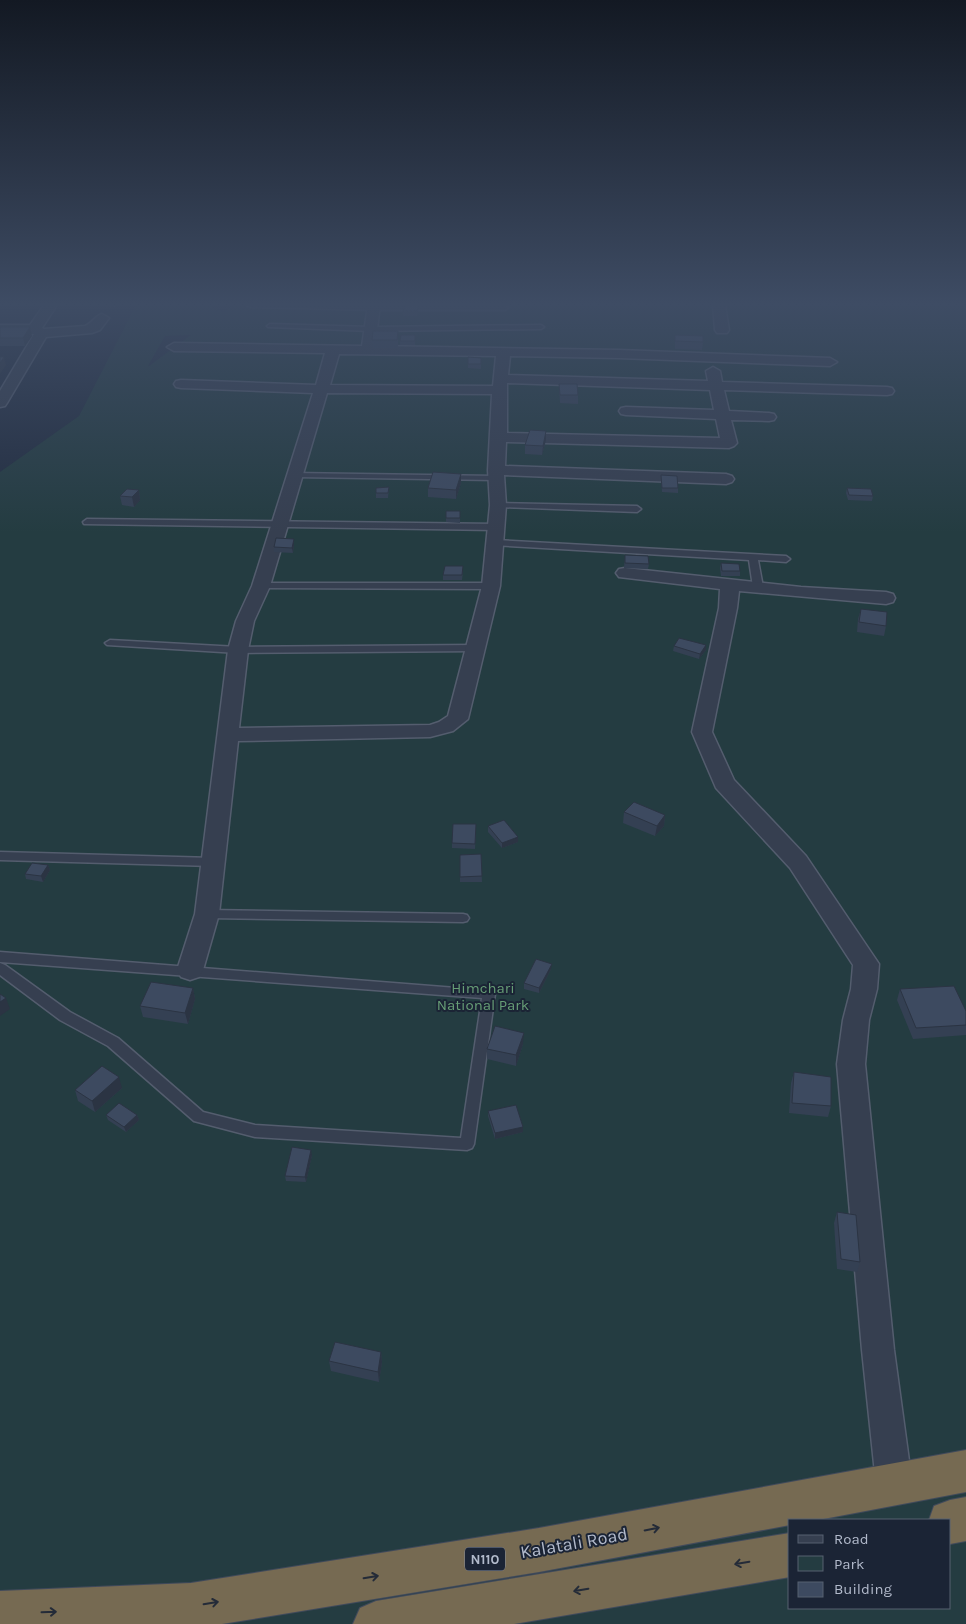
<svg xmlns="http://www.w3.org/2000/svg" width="966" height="1624" viewBox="0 0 966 1624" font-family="Karla,sans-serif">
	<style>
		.green { fill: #243c41; fill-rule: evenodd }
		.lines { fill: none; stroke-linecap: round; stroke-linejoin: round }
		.lane-casing { stroke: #545d6e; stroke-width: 3 }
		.street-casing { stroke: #545d6e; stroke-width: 3 }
		.highway-casing { stroke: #414a5b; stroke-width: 2 }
		.lane { fill: #363f50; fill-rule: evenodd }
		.street { fill: #363f50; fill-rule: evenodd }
		.highway { fill: #766a52; fill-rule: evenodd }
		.wall { fill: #344053 }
		.shaded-wall { fill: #2b3443 }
		.building { fill: #3d4a60; stroke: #2b3443 }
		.oneway { stroke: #242b38 }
		.labels { text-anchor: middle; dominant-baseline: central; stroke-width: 4; stroke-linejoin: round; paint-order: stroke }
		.shield { fill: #1b2435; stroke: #858d9e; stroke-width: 1 }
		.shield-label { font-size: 14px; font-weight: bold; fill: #b2bacb }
		.park-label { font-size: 15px; fill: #679e76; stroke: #1b2435 }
		.near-street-label { font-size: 18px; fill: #b2bacb; stroke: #1b2435 }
	</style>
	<rect width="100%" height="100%" fill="#222d40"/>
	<path class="green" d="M136,305H209L223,312L233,305H966V1624H0V472L79,416ZM191,335L149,366H148L165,336ZM790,1520H950V1608H790Z"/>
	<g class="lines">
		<defs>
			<path id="lane" d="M247,305L505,306L508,308L505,310H374L250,307Z
				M270,324L371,327L541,325L544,327L541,329L371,331L268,327L267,326Z
				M292,473L496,476L500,478L496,480L295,477H292Z
				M495,503L637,506L641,509L637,512L498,507H495Z
				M87,519L497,524L501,527L497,530L84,524L83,522Z
				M496,540L786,556L790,559L786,562L758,560L763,587L758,590L753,587L749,560L493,545L492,543Z
				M261,583H491L496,586L491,589L258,588L256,586Z
				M110,640L238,647L476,645L481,648L476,651L238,653L107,645L105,643Z
				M0,852L213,858L219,862L213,866L0,860Z
				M207,910L463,914L467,915L469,918L467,921L463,922L207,918L203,917L201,914L203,911Z
				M0,952L494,991L495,994L474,1144L472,1148L467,1150L255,1137L194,1121L108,1046L60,1020L0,975V963L5,965L70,1012L118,1038L203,1112L255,1125L461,1138L482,998L0,962Z"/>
			<path id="street" d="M44,305H57L42,328L44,329L85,326C92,323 95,316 102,314L109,318L100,330L92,333L46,337L7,403L5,406L0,407V391L34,334L0,333V325H30Z
				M368,305H380L375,346L619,350L830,358L837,362L830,366L619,358L510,356L508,375L708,381L706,371L713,367L720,371L722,382L887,387L892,388L894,391L892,394L887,395L724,390L729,411L769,413L774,414L776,417L774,420L769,421L731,420L737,443L734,446L729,448L506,442L505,466L726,474L732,476L734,479L732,482L726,484L504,475L506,505L500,586L468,719L453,731L430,737L238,741L219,914L203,970L199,977L190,980L181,977L177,970L195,914L228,650L236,621L252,586L313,393L181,388L176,387L174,384L176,381L181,380L316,385L325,353L174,351L167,347L174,343L362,346ZM339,354L496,356L493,386L330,385ZM507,383L710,390L714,410L626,407L621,408L619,411L621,414L626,415L716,419L720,438L507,433ZM327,393L492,394L488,470L490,505L482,586L448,716L439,722L430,725L239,728L248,650L254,621L270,586Z
				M713,305H725L729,330L727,333H717L715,330Z
				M625,568L801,587L886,592L893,594L895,598L893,602L886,604L739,591L737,608L712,732L734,780L806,856L879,964L877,989L869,1020L865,1064L894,1350L912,1483L907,1496L894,1501L881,1496L876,1483L862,1350L837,1064L843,1020L851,989L853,965L790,868L716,788L692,732L719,608L720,589L619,577L616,573L619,569Z"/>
			<path id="highway" d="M966,1450V1492L818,1520H790V1525L539,1572L222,1624H0V1591L191,1583L539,1528Z
				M966,1497V1541L950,1544V1520H929L934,1506L950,1500Z
				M790,1533V1577L514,1624H353L360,1608L376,1601Z"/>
		</defs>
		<use href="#lane" class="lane-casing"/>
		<use href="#street" class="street-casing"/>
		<use href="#highway" class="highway-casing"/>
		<use href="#lane" class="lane"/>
		<use href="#street" class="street"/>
		<use href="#highway" class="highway"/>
	</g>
	<path class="wall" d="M69,305H116L115,307Z
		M418,309L417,316H403V312Z
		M0,327L32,336L25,346H0Z
		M398,331V348H373L372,340Z
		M415,335V345H400V341Z
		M675,335L703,342L702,350L675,349Z
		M481,358V369L468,368V364Z
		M559,384L578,395V404L560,403Z
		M546,440L542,455L525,454V445Z
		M661,475L678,488V493L662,492Z
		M461,483L456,499L428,497V488Z
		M389,487L388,498H376V493Z
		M847,488L873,496L872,501L848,500L846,493Z
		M139,490L140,500L134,507L122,505L120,496Z
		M460,511V523L446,522V518Z
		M294,544L293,553L274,552V547Z
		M625,555L649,564L648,569L624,568Z
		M721,563L740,571V576H721L720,568Z
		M463,571L462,580H443V575Z
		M861,609L886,626L884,636L857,632L858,619Z
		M674,646L706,650L699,659L673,651Z
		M624,812L665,815L664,826L655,836L623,823Z
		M476,824L475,849L452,848V843Z
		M488,826L518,842L502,848L488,832Z
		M481,854L482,882H460V855Z
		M48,865L50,870L43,882L26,879L25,874Z
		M551,969L539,993L524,989V983Z
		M193,988L195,999L188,1024L143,1017L140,1006Z
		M900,989L966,1025V1035L913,1039L897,1000Z
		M523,1044L516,1066L487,1059V1049Z
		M794,1072L831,1106L828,1117L789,1113L791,1083Z
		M122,1088L95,1112L78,1101L75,1090Z
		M488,1111L523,1132L495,1139L488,1116Z
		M106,1115H137L139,1120L126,1132L108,1120Z
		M312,1155L306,1182L286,1181L285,1176Z
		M837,1212L860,1262L857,1272L837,1269L834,1223Z
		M381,1352L382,1362L379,1382L331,1371L329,1361Z"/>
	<path class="shaded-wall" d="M30,327L32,336L25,346L23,338Z
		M4,357L6,365L0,374V363Z
		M546,431V440L542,455L543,446Z
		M461,474V483L456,499V490Z
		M139,490L140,500L134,507L132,497Z
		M294,539V544L293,553L292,548Z
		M706,645V650L699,659L700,654Z
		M665,815L664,826L655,836L657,826Z
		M518,837V842L502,848V843Z
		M48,865L50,870L43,882L41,876Z
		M552,964L551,969L539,993V988Z
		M193,988L195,999L188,1024L185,1013Z
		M6,998L10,1009L0,1016V1002Z
		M524,1033L523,1044L516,1066V1055Z
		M119,1077L122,1088L95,1112L92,1101Z
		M137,1115L139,1120L126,1132L124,1127Z
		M523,1127V1132L495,1139V1133Z
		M311,1150L312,1155L306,1182L305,1177Z
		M381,1352L382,1362L379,1382L378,1372Z"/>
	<path class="building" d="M405,305H418L417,312H403Z
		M0,327H30L23,338H0Z
		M373,331H398L397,340H372Z
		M401,335H415V341H400Z
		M675,335L703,336V342L675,341Z
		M0,357H4L0,363Z
		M468,357L481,358V364H468Z
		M559,384H577L578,395H560Z
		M530,430L546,431L543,446L525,445Z
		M433,472L461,474L456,490L428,488Z
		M661,475L677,476L678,488H662Z
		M389,487L388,493H376V488Z
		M847,488L871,489L873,496L849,495Z
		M127,489L139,490L132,497L120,496Z
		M446,511H460V518H446Z
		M276,538L294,539L292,548L274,547Z
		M625,555L648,556L649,564L625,563Z
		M721,563L739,564L740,571H722Z
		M445,566H463L462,575H443Z
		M861,609L887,612L886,626L859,622Z
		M679,638L706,645L700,654L674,646Z
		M634,802L665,815L657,826L624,812Z
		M504,820L518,837L502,843L488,826Z
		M453,824H476L475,844L452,843Z
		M481,854L482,876L460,877V855Z
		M32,863L48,865L41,876L25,874Z
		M536,959L552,964L539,988L524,983Z
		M151,982L193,988L185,1013L140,1006Z
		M954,986L966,1011V1025L916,1028L900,989Z
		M0,994L6,998L0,1002Z
		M495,1026L524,1033L516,1055L487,1049Z
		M102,1066L119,1077L92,1101L75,1090Z
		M794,1072L831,1077V1106L792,1103Z
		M119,1103L137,1115L124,1127L106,1115Z
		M516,1105L523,1127L495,1133L488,1111Z
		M292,1147L311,1150L305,1177L285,1176Z
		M837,1212L856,1215L860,1262L841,1259Z
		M335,1342L381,1352L378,1372L329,1361Z"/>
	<defs><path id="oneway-shaft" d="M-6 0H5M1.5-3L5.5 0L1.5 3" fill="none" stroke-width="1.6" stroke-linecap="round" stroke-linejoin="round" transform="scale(1.25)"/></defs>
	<g class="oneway">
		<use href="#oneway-shaft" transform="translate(652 1529) rotate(-11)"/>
		<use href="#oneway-shaft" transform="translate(742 1563) rotate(170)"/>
		<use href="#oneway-shaft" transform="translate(371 1577) rotate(-9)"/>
		<use href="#oneway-shaft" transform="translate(581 1590) rotate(170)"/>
		<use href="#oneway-shaft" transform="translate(211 1603) rotate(-9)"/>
		<use href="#oneway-shaft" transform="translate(49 1612) rotate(-2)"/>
	</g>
	<linearGradient id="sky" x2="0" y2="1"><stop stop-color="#131923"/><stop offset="0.57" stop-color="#3e4c64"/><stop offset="1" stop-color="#3e4c64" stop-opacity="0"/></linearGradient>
	<rect width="966" height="533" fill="url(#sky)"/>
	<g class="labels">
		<rect class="shield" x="465" y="1547.5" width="40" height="23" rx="4"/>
		<g class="shield-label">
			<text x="485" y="1559">N110</text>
		</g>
		<g class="park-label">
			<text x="483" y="988">Himchari<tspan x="483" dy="17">National Park</tspan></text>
		</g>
		<g class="near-street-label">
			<text transform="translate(574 1543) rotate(-10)">Kalatali Road</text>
		</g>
	</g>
	<rect x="788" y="1519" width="162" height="90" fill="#1b2435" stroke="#576071"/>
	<rect x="798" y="1535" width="25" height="8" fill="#363f50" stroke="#576071"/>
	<text x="834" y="1544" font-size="15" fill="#b2bacb">Road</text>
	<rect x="798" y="1556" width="25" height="15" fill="#243c41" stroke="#576071"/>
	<text x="834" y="1569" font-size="15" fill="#b2bacb">Park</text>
	<rect x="798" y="1582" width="25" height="15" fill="#3d4a60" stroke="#576071"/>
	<text x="834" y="1594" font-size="15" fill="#b2bacb">Building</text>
</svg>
